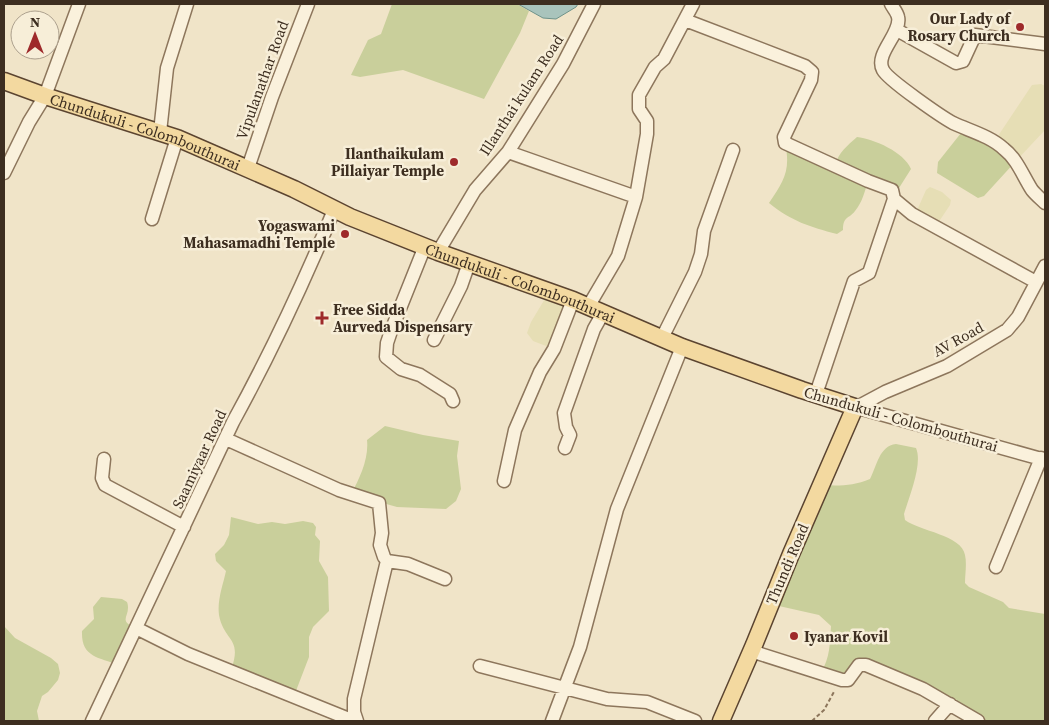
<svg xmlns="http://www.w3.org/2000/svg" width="1049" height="725" viewBox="0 0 1049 725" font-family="'Source Serif 4',serif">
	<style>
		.farmland { fill: #e6deb5 }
		.green { fill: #c9cf9b }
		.water { fill: #a9c4bc; stroke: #6f938a }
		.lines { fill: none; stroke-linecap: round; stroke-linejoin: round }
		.minor-casing { stroke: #8d765c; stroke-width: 15 }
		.major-casing { stroke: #5b4430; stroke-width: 19 }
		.path { stroke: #8d765c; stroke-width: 2; stroke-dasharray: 4 2.5; stroke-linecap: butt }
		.minor { stroke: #faf1dc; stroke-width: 12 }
		.major { stroke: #f3d9a0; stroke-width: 16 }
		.poi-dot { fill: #9e2a2b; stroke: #f7eed8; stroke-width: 2 }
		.labels { text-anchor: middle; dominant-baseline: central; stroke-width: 5; stroke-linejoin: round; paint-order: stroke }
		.poi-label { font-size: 15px; font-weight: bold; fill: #3d2e20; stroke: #f7eed8; text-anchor: end }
		.street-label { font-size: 15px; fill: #3d2e20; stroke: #f7eed8 }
	</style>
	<rect width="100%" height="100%" fill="#f0e4c8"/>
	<path class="farmland" d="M1041,84L1045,86V130L1016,161L994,142L1032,85Z
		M930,187L942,192L951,200L950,205L936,226L915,215L926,190Z
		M549,292L573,300L554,349L533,341L527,333L531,322Z"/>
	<path class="green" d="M392,4H517L529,11L520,33L484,99L403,70L360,77L351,75L368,40L381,34Z
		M965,128L1016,161L984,196L978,198L937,173L938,162Z
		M857,137C874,139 904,152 911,169L899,188L892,190L868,181C865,191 862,203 855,211C849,219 843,216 843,230L837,234C810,227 791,221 769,203C784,181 791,170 785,143L835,165C839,152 847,146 857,137Z
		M385,426L423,435L459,441L457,456L461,489L456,501L446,509L397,507L351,494C360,478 369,458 367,440Z
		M896,444L916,448C923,464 909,497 904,514L905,520C919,531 962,535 965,555C967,564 965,574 965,583L969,587L1003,602L1009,608L1045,614V721H978L866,665L848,680L821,672C830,659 830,642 831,626L819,615L770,604L821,485C839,486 853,486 870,479C877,466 879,446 896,444Z
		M231,517L258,524L272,522L285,524L303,521L313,523L316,527L315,535L320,541L319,561L328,577L329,611L313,627L309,637V657L294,696L231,670C243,637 224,642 219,615C217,600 223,585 226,571L216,561L215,554L224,545L229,535Z
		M101,597L122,599L127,602C132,616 116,620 136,628L119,665C98,657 81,657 82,631L94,619L93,607Z
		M4,626L15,638L51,658L58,664L60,673L58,680L48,692L42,696L37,711L39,721H4Z"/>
	<path class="water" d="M518,4H578L576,7L556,19L543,18Z"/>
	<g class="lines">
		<defs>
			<path id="minor" d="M891,4C893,8 897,12 898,17C902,33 874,54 883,70C888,80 942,117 953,123C970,131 990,136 1004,149C1017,159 1023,176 1032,190C1036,195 1041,199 1045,203
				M685,20L805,66L812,72L811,80L784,137L785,143L868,181L892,190L894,199L912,214L1036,282
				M897,30L956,63L963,61L975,35L1045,44
				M160,132L167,68L187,4
				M508,152L636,197
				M248,168L272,97L308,4
				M4,173L29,122L45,96L79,4
				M152,219L177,138
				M425,246L391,331L387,343L386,357L401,369L420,375L450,394L453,401
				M438,252L475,190L508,152L563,64L594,4
				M588,307L618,256L636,197L647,134V121L639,109V95L655,67L664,59L693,4
				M662,338L695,272L701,254L704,231L733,150
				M434,340L461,286L469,263
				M816,394L854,281L869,273L894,199
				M855,407L1045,460
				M857,407L885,392L947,366L1007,330L1018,317L1045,266
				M226,439L339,490L379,503L382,533L380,545L384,557L387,561L408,564L445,579
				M565,448L570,435L566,427L564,413L594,329L603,313
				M104,459L102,478L105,485L184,527
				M504,481L515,430L540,372L554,349L573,300
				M996,567L1041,458
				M136,628L188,654L354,721
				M751,651L842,680H848L859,665H866L923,689L978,721
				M480,666L607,699L647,702L695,721
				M92,721L233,422C271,353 304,282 334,210
				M357,721L354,712V699L387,561
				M552,721L580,647L617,509L682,347
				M935,721L950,704"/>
			<g id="major">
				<path id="s1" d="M4,81L45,96L177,138L294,189L350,217L438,252L573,300L682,347L802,390L855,407L791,554L754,645L721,721"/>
			</g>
		</defs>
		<use href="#minor" class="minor-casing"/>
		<use href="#major" class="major-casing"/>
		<path class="path" d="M812,721L824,710L835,690"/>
		<use href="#minor" class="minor"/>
		<use href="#major" class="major"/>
	</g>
	<g class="poi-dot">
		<circle cx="1020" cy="27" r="5"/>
		<circle cx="454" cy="162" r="5"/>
		<circle cx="345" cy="234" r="5"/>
		<path d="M319.5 310.5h5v5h5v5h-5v5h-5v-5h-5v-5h5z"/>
		<circle cx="794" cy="636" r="5"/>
	</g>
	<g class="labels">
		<g class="poi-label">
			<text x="1010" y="18">Our Lady of<tspan x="1010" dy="17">Rosary Church</tspan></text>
			<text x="444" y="153">Ilanthaikulam<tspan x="444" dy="17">Pillaiyar Temple</tspan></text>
			<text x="335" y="225">Yogaswami<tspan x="335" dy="17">Mahasamadhi Temple</tspan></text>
			<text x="333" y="309" text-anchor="start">Free Sidda<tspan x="333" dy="17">Aurveda Dispensary</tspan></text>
			<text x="804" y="636" text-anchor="start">Iyanar Kovil</text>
		</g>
		<g class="street-label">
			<text transform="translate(262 80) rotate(-70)">Vipulanathar Road</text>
			<text transform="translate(521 95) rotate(-57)">Illanthai kulam Road</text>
			<text stroke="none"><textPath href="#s1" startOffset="150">Chundukuli - Colombouthurai</textPath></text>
			<text stroke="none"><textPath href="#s1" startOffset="555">Chundukuli - Colombouthurai</textPath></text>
			<text transform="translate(958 339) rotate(-29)">AV Road</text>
			<text transform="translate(901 419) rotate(16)">Chundukuli - Colombouthurai</text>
			<text transform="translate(199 459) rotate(-65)">Saamiyaar Road</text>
			<text transform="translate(787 564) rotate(-67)">Thundi Road</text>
		</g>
	</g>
	<rect width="1049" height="725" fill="none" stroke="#3d2e20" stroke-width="10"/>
	<g transform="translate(35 35)"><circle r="24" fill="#f7eed8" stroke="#ada18e"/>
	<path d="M0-4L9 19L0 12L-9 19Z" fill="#9e2a2b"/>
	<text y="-8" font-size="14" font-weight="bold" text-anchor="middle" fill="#3d2e20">N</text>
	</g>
</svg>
